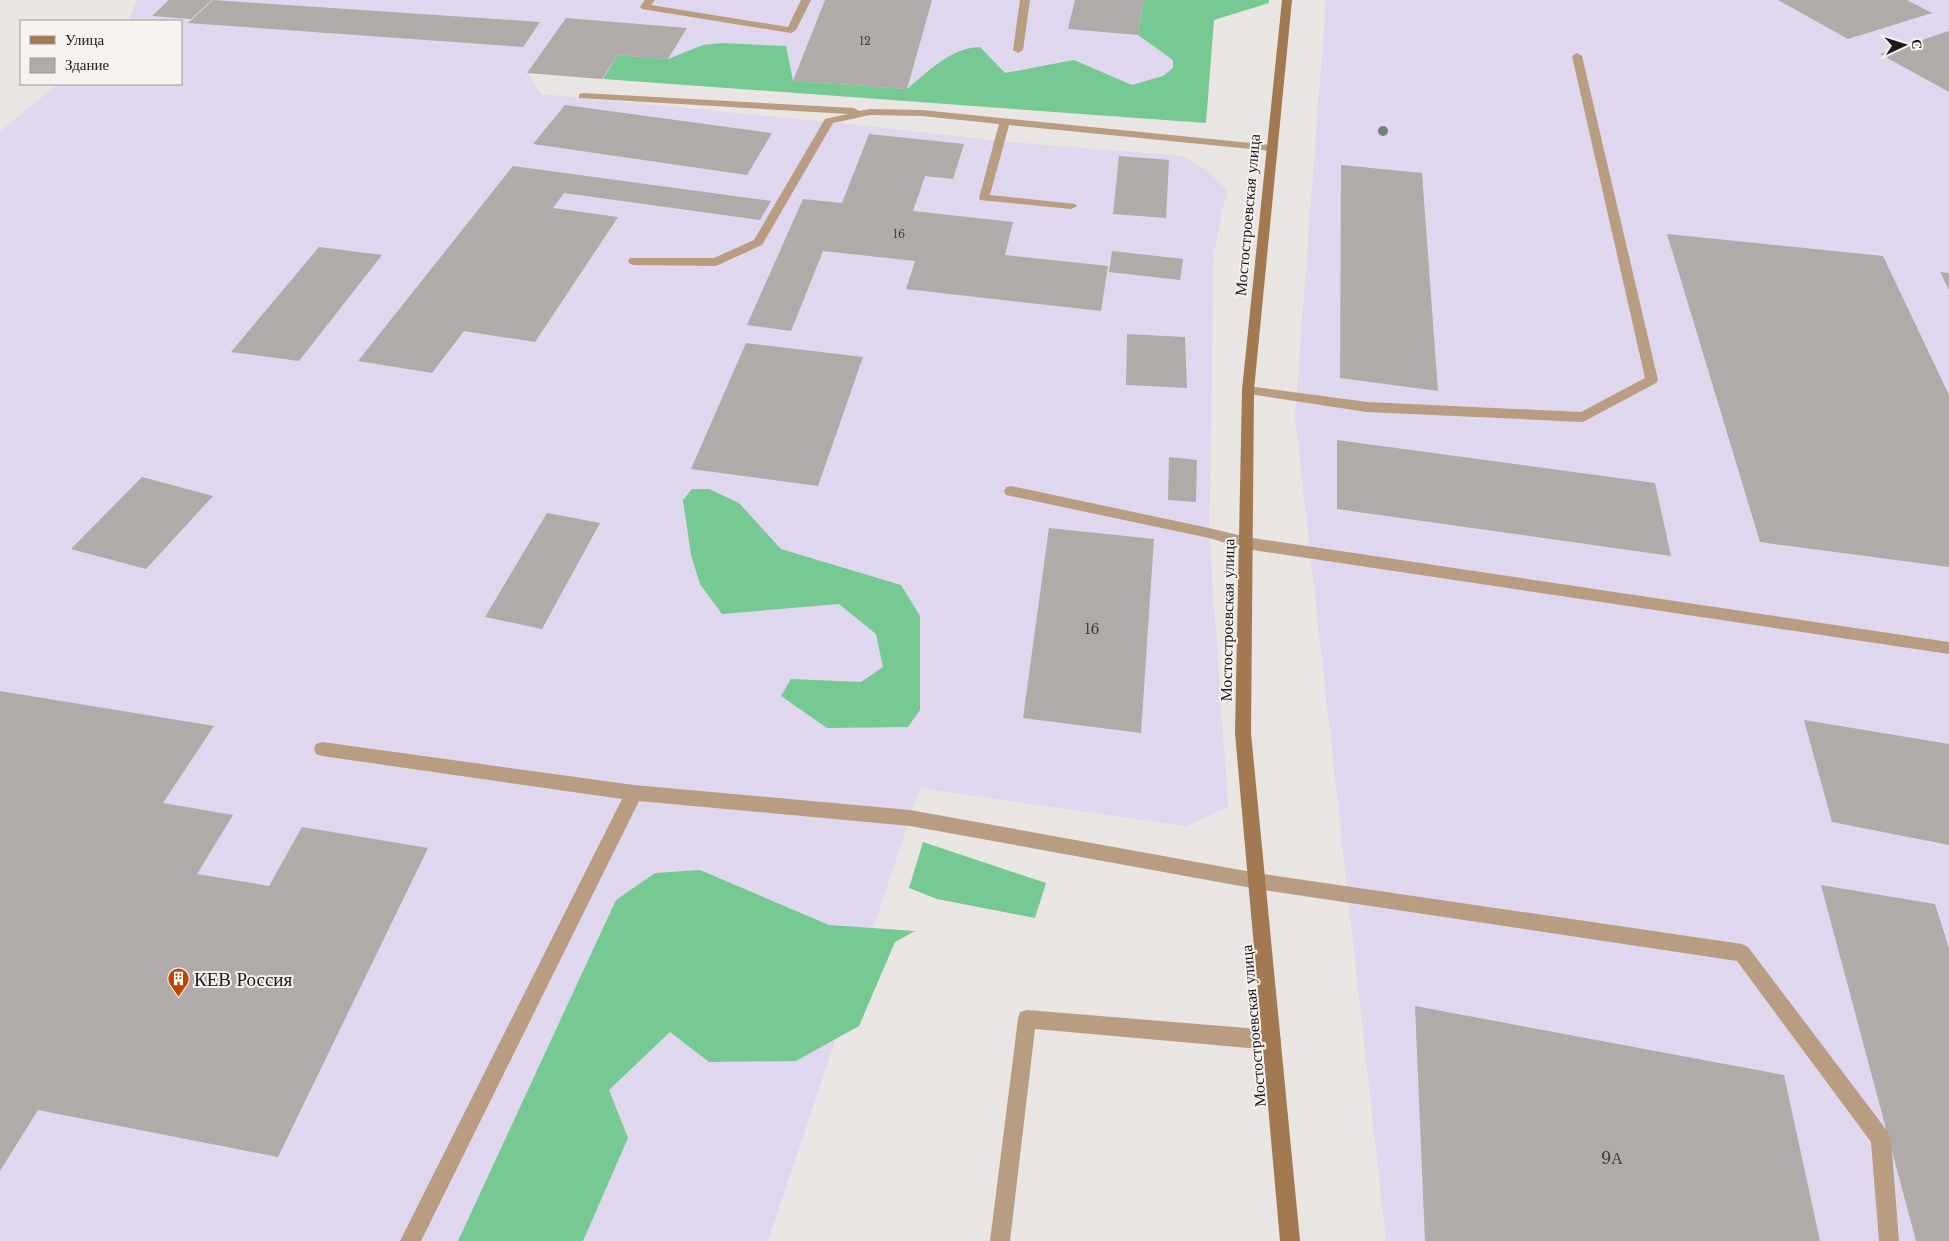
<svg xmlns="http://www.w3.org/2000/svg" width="1949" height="1241" viewBox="0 0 1949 1241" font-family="'Libre Baskerville',serif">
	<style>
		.industrial { fill: #dfd7ed }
		.forest { fill: #77c994 }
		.building { fill: #aeaba9 }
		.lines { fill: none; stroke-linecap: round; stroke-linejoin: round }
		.service { fill: #b99d82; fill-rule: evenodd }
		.secondary { fill: #a27950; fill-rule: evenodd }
		.tree { fill: #738578 }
		.labels { text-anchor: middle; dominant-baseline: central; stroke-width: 4; stroke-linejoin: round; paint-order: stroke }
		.far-number-label { font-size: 11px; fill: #403e3e }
		.number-label { font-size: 14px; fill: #403e3e }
		.street-label { font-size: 16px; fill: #1b1a1a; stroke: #f5f2f0 }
		.near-number-label { font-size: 16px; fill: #403e3e }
		.near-poi-label { font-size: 19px; fill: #1b1a1a; stroke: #f5f2f0; text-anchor: start }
	</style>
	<rect width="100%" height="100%" fill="#e8e5e3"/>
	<path class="industrial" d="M137,0H1195L1183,108L603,79L528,73L541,94L859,125L999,141L1182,156L1205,169L1227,190L1214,252L1209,533L1228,807L1186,826L920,788L768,1241H0V131L58,84H181V21H128Z
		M1326,0H1949V1241H1386L1295,415Z"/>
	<path class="forest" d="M1143,0H1269V3L1214,20L1206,123L603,79L618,55L668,59L703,45L722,43L786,46L793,81L907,89C929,71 950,48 980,47L1005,73L1074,60L1132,85L1163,76L1173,68V60L1138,35Z
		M692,489H709L739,503L781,549L901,585L920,616V710L908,727L827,728L781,696L791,679L861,682L883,667L876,634L839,604L722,614L700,584L691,555L683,500Z
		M923,842L1046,883L1035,918L937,899L909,888Z
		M700,870L829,925L915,931L895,942L859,1026L796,1061L709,1062L670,1032L609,1090L628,1138L583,1241H458L616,900L655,873Z"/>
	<path class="building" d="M169,0H212L191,19L152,16Z
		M213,0L540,22L523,47L188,23Z
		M825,0H932L907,89L793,81Z
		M1075,0H1143L1138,35L1068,29Z
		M1778,0H1907L1932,13L1848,39Z
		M566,18L687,28L668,59L618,55L602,79L527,73Z
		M1949,31V92L1880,54Z
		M565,105L772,133L747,175L533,144Z
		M869,134L964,144L953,179L925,176L913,211L1013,222L1005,255L1108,266L1101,311L906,289L915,261L823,251L791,331L747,325L803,199L842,203Z
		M1119,156L1169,160L1166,218L1113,214Z
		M1341,165L1422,173L1438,391L1340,378Z
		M513,166L771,201L760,220L564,193L553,208L618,217L535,342L464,331L432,373L358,361Z
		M1667,234L1883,256L1949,395V567L1760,542Z
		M319,247L382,255L299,361L231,352Z
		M1112,251L1183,259L1180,280L1109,272Z
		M1940,272L1949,273V290Z
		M1127,334L1185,337L1187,388L1126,385Z
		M746,343L863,357L818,486L691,469Z
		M1337,440L1655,483L1671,556L1337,509Z
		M1169,457L1197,460L1196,502L1168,500Z
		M142,477L213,496L146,569L71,549Z
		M547,513L600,523L542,629L485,617Z
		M1049,528L1154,539L1141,733L1023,718Z
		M0,691L214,726L163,803L233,815L197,874L269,886L302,827L428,848L278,1157L38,1110L0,1171Z
		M1804,720L1949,744V845L1832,822Z
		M1821,885L1935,904L1949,948V1241H1916Z
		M1415,1006L1784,1075L1820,1241H1425Z"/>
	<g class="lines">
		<path class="service" d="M645,0H655L651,5L788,27L801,0H811L796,30L791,33L642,9L640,7Z
			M1020,0H1030L1023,50L1018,53L1013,50Z
			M1577,53L1582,56L1658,380L1656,383L1583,422L1367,412L1243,393L1242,390L1243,387L1248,386L1367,402L1581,412L1645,378L1572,56Z
			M583,93L854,108L859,111L870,109L922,110L1271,145L1276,148L1271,151L1009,125L990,195L1075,204L1077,206L1071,209L980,200L979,198L999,124L922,116L870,115L833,123L762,245L716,266L634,265L630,264L628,261L630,258H714L754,240L825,119L848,114L579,98V94Z
			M1011,486L1209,528L1246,537L1949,642V654L1246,549L1209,538L1006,495L1004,491L1006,487Z
			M322,742L634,785L910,810L1257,873L1742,944L1748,947L1888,1132L1891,1139L1899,1241H1879L1871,1142L1737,961L1257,889L910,826L639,801L421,1241H400L622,799L322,756L316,754L314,749L316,744Z
			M1027,1010L1271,1030L1278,1033L1281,1040L1278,1047L1271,1050L1035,1029L1010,1241H990L1018,1019L1020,1012Z"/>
		<path class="secondary" d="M1282,0H1292L1254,390L1251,733L1300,1241H1280L1235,733L1242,390Z"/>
	</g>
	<circle class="tree" cx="1383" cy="131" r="5"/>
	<defs>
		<symbol id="building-pin" viewBox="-11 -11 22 30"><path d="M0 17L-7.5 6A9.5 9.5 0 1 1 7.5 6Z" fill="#c74100" stroke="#f5f2f0"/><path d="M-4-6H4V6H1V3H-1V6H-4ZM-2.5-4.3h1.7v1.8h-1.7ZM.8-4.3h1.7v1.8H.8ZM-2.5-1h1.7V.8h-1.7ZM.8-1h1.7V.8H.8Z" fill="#fff"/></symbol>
	</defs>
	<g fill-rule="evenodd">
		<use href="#building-pin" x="166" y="966" width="25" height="34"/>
	</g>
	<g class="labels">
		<g class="far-number-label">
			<text x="865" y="41">12</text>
			<text x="899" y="234">16</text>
		</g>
		<g class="number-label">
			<text x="1092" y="629">16</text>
		</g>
		<g class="street-label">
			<text transform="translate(1247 215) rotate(-85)">Мостостроевская улица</text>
			<text transform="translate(1227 620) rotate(-89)">Мостостроевская улица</text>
			<text transform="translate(1253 1026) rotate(-95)">Мостостроевская улица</text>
		</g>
		<g class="near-number-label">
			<text x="1612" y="1158">9А</text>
		</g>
		<g class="near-poi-label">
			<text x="194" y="979">КЕВ Россия</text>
		</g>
	</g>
	<rect x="20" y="20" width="162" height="65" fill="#f5f2f0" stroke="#9e9c9a"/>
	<rect x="30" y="36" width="25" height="8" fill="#a27950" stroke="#9e9c9a"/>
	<text x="65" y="45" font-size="15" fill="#1b1a1a">Улица</text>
	<rect x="30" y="58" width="25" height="15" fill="#aeaba9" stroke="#9e9c9a"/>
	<text x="65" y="70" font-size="15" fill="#1b1a1a">Здание</text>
	<g transform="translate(1904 45) rotate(86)" stroke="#f5f2f0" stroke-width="4" paint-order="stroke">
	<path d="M0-4L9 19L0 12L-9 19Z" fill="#1b1a1a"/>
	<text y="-8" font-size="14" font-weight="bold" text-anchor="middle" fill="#1b1a1a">С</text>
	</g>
</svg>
